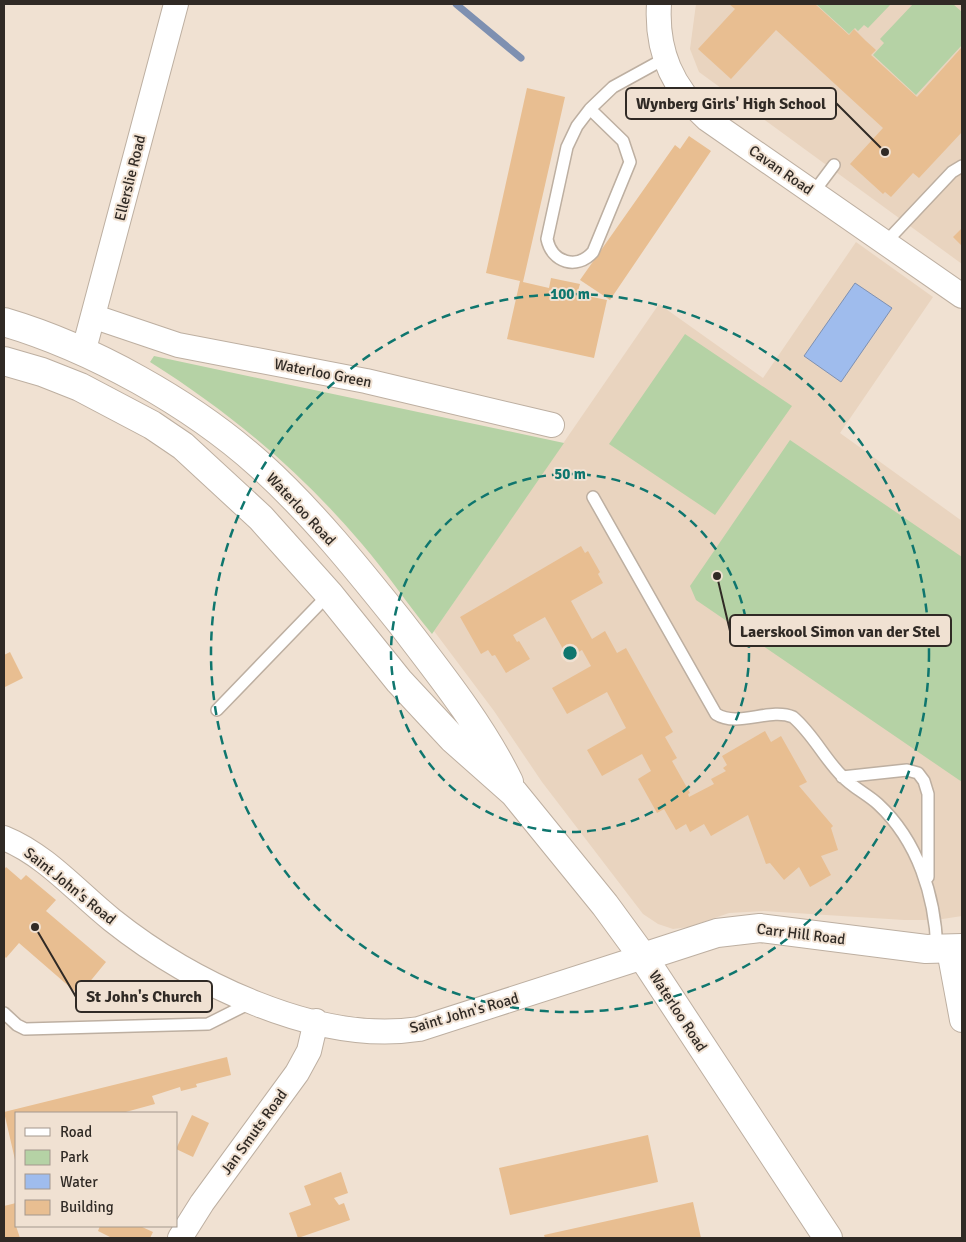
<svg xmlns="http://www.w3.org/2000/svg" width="966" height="1242" viewBox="0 0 966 1242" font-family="Signika,sans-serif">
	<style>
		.built { fill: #e9d4bf }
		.green { fill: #b5d2a5 }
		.water { fill: #9fbced; stroke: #7e90b1 }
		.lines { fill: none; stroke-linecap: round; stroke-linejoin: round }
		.stream { stroke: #7e90b1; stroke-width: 7 }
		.building { fill: #e8be91 }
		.lane-casing { stroke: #bdafa1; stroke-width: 14 }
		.street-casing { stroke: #bdafa1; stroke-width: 26 }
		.secondary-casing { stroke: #bdafa1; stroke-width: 30 }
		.lane { stroke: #fff; stroke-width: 11 }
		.street { stroke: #fff; stroke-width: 24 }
		.secondary { stroke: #fff; stroke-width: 28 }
		.ring { fill: none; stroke: #0f766e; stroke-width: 2.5; stroke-dasharray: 9 6 }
		.labels { text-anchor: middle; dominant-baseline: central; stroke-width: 4; stroke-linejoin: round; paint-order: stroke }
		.street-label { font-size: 15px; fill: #302a25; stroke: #f0e1d2 }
		.centre { fill: #0f766e; stroke: #f0e1d2; stroke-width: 2.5 }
		.ring-label { font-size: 15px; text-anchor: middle; font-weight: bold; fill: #0f766e; stroke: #f0e1d2; stroke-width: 4; stroke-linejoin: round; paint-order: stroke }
		.leader { fill: none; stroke: #302a25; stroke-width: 2 }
		.callout-dot { fill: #302a25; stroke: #f0e1d2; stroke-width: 2 }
		.callout { fill: #f0e1d2; stroke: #302a25; stroke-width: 2 }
		.callout-label { font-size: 16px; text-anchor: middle; font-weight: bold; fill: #302a25 }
	</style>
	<rect width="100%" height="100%" fill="#f0e1d2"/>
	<path class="built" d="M696,4H962V264L699,72L690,49Z
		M856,242L933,297L840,433L962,521V916L936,920H904L764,911L729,913L689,927L673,929L658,924L643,914L542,782L494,711L434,631L659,304L763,378Z"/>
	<path class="green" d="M816,4H891L868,28L864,25L858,31L855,28L849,34Z
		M913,4H953L962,12V45L916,95L873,55L884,43L880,39Z
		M685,334L792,406L715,515L609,444Z
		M154,356L564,443L432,634C408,605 387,573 362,544C301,472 231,413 150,362Z
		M790,440L962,557V782L696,600L690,586Z"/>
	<path class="water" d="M855,283L892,308L841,382L804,356Z"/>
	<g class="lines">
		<path class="stream" d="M456,4L521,58"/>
	</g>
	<path class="building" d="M729,4H815L849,35L854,29L866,41L876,50L871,55L917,97L962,47V132L919,178L913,173L891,197L885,192L883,194L850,164L883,128L776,30L731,79L698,49L735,9Z
		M527,88L565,97L523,282L549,288L551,278L580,284L577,294L607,300L594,358L507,339L520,281L486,273Z
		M689,136L711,151L610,300L580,280L675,145L680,149Z
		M962,228V246L953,237Z
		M581,546L585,553L588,551L600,572L598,574L603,583L571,601L592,639L605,631L617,653L626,648L673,732L665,737L677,758L672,761L690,793L688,794L689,797L714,784L711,779L726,771L723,768L727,765L722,756L765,731L771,742L781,736L807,782L799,786L833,826L831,828L838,850L821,856L831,875L810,887L799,867L784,880L770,863L766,864L748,815L711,836L704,824L690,832L686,824L676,830L664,809L657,813L638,779L651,771L642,754L602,776L587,750L626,728L607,692L567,714L552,688L591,666L582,650L568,658L545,617L513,635L517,642L519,641L530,659L506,673L495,655L492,656L488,650L481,654L460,617Z
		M10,652L23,678L5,687L4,655Z
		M6,867L21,880L26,875L56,900L46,911L106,962L79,995L19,943L6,958L4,956V870Z
		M227,1057L231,1075L196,1084L197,1087L181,1091L180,1087L152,1096L155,1104L122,1113H16V1164L4,1112Z
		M192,1115L209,1123L193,1157L176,1149Z
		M648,1135L658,1182L510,1215L499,1168Z
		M341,1172L348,1193L334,1198L339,1205L344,1203L350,1220L298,1238L289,1213L311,1205L304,1186Z
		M693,1202L701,1238H545L544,1235Z
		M16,1203V1226L20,1238H4V1206Z
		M100,1226H140L153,1232L150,1238H112L98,1231Z"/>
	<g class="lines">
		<defs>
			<path id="lane" d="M590,109L623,141L630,162L593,252C577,270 552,263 547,239L567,147L577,126L590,109L613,87L664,59
				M813,193L834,165
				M885,243L952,172L962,166
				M593,497L716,714C738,728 770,707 793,717C813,734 824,758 842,776C852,787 867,794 878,804C918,841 935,896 937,949
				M217,710L329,594
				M842,777L907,770L918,773L924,781L928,794V877
				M4,1013L17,1025L25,1029L208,1024L252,1002"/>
			<path id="street" d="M659,4C656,51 672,88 707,119L962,296
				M95,317L178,345L366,381L552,425
				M83,353L176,4
				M4,838C46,855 77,892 112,920C190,982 317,1045 419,1029L643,957
				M949,950L962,1020
				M180,1238L202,1203L297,1073L309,1051L316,1021"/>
			<path id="secondary" d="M4,322C92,348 191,403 260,465C312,512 357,568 401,623C440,674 481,725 509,782
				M4,361L42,372L80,387L152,425L183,446L261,518L329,594L399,681L453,739L514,793L605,905L643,957L828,1238
				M643,957L717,933L760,928L926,949L962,948"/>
		</defs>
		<use href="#lane" class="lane-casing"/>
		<use href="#street" class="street-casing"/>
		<use href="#secondary" class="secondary-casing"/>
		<use href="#lane" class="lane"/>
		<use href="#street" class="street"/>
		<use href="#secondary" class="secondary"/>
	</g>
	<g class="ring">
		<circle cx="570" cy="653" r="179"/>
		<circle cx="570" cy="653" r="359"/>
	</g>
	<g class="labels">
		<g class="street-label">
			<text transform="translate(781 170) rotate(35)">Cavan Road</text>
			<text transform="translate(130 178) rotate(-76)">Ellerslie Road</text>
			<text transform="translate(323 373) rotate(11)">Waterloo Green</text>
			<text transform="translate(301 509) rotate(47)">Waterloo Road</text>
			<text transform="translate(70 886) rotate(39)">Saint John's Road</text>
			<text transform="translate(801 934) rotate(7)">Carr Hill Road</text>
			<text transform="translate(678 1011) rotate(57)">Waterloo Road</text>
			<text transform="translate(464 1013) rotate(-16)">Saint John's Road</text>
			<text transform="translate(254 1132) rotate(-54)">Jan Smuts Road</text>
		</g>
	</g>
	<circle cx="570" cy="653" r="8" class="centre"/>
	<g class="ring-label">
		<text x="570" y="299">100 m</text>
		<text x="570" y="479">50 m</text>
	</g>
	<path class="leader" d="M885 152L836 103M717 576L730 631M35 927L76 997"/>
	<g class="callout-dot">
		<circle cx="885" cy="152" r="5"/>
		<circle cx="717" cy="576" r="5"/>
		<circle cx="35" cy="927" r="5"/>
	</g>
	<g class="callout">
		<rect x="626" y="88" width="210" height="31" rx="5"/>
		<rect x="730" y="615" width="221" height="31" rx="5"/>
		<rect x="76" y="981" width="136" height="31" rx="5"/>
	</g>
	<g class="callout-label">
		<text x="731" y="109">Wynberg Girls' High School</text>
		<text x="840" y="637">Laerskool Simon van der Stel</text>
		<text x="144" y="1002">St John's Church</text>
	</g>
	<rect width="966" height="1242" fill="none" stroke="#302a25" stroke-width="10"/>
	<rect x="15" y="1112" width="162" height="115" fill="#f0e1d2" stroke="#a3988d"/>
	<rect x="25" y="1128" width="25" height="8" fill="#ffffff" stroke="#a3988d"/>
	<text x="60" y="1137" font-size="15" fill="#302a25">Road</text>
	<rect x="25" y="1150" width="25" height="15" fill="#b5d2a5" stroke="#a3988d"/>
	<text x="60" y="1162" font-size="15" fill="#302a25">Park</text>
	<rect x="25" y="1174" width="25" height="15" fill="#9fbced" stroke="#a3988d"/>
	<text x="60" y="1187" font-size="15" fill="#302a25">Water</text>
	<rect x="25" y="1200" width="25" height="15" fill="#e8be91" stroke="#a3988d"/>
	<text x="60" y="1212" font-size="15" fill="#302a25">Building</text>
</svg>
